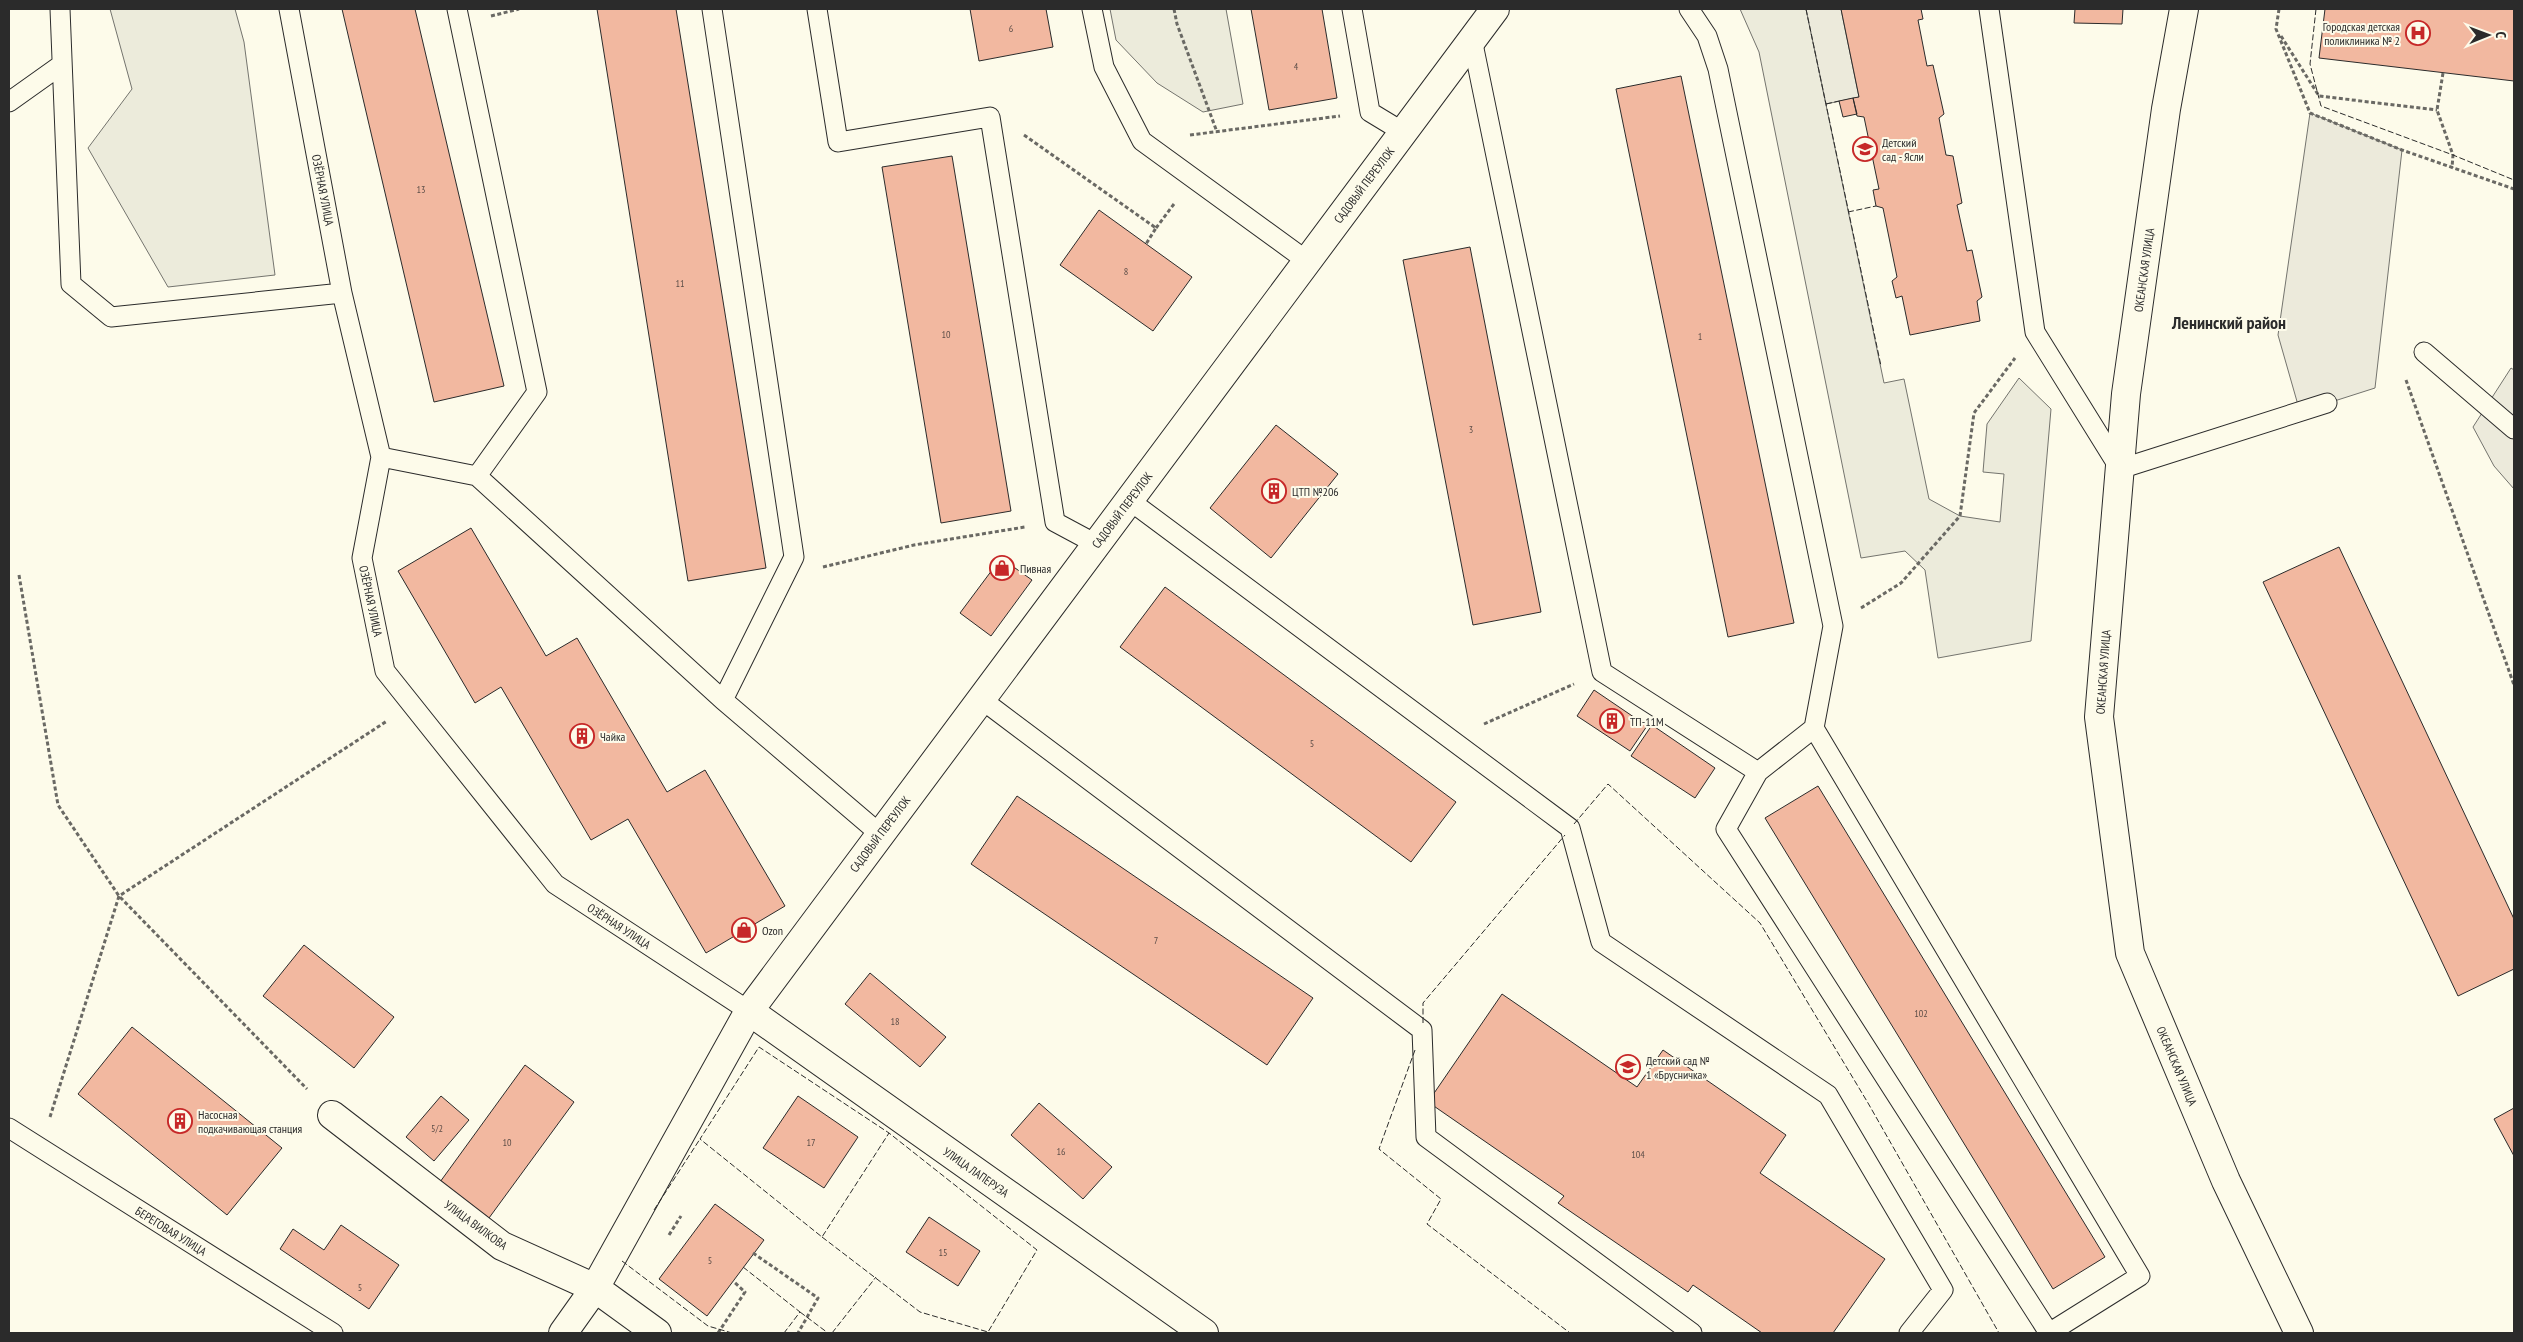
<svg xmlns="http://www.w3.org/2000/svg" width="2523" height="1342" viewBox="0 0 2523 1342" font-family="'PT Sans Narrow',sans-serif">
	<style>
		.green { fill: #ecebdb; stroke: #74746e }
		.parking { fill: #eceadb; stroke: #74746e }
		.building { fill: #f2b8a0; stroke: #2b2b2b }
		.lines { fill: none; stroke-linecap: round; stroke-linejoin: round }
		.service-casing { stroke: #2b2b2b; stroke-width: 21 }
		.minor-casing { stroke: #2b2b2b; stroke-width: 30 }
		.secondary-casing { stroke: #2b2b2b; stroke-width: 30 }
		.path { stroke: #6a6964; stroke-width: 3; stroke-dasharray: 4 2.5; stroke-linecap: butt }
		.service { stroke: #fdfbea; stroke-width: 19 }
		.minor { stroke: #fdfbea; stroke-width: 28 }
		.secondary { stroke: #fdfbea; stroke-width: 28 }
		.fence { stroke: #2b2b2b; stroke-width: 1; stroke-dasharray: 6 2.5; stroke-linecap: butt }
		.labels { text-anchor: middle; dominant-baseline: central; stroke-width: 4; stroke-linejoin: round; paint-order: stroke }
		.number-label { font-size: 10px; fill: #5d4e48 }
		.poi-label { font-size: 12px; fill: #2b2b2b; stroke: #fdfbea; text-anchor: start }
		.street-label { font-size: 12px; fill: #2b2b2b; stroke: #fdfbea }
		.district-label { font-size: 18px; font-weight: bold; fill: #2b2b2b; stroke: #fdfbea }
	</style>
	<rect width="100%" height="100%" fill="#fdfbea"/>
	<path class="green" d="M110,9H235L244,42L275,275L168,287L88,148L132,89Z
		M1110,9H1226L1243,104L1203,112L1157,83L1116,40Z
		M1740,9H1806L1884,383L1904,379L1929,499L1960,516L2000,522L2004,474L1983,472L1987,424L2019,378L2051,409L2031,641L1938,658L1925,570L1905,551L1861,558L1759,52Z"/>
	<path class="parking" d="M1806,9H1841L1859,97L1826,104Z
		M2310,113L2402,150L2375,388L2300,412L2278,335Z
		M2511,368L2514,370V489L2494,466L2473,427Z"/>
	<path class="building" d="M342,9H415L504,386L434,402Z
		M597,9H676L766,568L688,581Z
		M970,9H1046L1053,47L979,61Z
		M1251,9H1322L1337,98L1269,110Z
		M1841,9H1921L1923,19L1918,20L1927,66L1933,65L1944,114L1939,118L1946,155L1953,156L1962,203L1957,205L1967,251L1972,250L1982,297L1977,301L1980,321L1910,335L1902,296L1896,298L1892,281L1897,277L1883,208L1876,206L1873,190L1879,189L1864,117L1857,116L1853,98L1859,97Z
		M2075,9H2123L2122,24L2074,23Z
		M2325,9H2514V81L2319,58Z
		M1681,76L1794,623L1728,637L1616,89Z
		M1853,98L1857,114L1843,117L1839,101Z
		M952,156L1011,511L941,523L882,167Z
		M1099,210L1192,277L1153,331L1060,265Z
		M1470,247L1541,612L1473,625L1403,260Z
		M1276,425L1338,474L1271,558L1210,508Z
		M471,528L546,656L577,638L667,792L705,770L785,906L706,953L628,819L591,840L501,687L475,703L398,571Z
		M2339,547L2514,919V969L2458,996L2263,582Z
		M1001,558L1032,580L991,636L960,613Z
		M1165,587L1456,802L1411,862L1120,647Z
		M1594,690L1647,726L1630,751L1577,716Z
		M1652,725L1715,768L1695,798L1631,756Z
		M1818,786L2105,1257L2053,1289L1765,818Z
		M1017,796L1313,998L1267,1065L971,864Z
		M304,945L394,1017L354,1068L263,996Z
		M870,973L946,1037L920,1067L845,1004Z
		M1502,994L1637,1087L1663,1050L1786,1135L1760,1173L1885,1259L1833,1333H1762L1693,1285L1688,1292L1558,1203L1564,1196L1428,1102Z
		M132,1027L282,1148L227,1215L78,1094Z
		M525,1065L574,1102L489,1218L440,1182Z
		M441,1096L469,1120L434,1161L406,1137Z
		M798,1096L858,1137L824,1188L763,1148Z
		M1039,1103L1112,1167L1083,1199L1011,1135Z
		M2514,1108V1156L2494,1119Z
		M715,1204L764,1240L707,1316L659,1279Z
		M929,1217L980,1251L958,1286L906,1252Z
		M341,1225L399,1265L369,1309L280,1249L293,1229L324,1250Z"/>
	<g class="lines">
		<defs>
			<path id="service" d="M60,9L71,284L111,317L342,293
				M289,9L342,293L381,457L362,558L385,671L555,884L749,1011
				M457,9L537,392L477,476L723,700L880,834
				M712,9L794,557L723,700
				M817,9L838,142L990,117L1055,522L1096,544
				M1092,9L1104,67L1142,141L1307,261
				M1352,9L1370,112L1403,132
				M1989,9L2035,332L2120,469L2327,403
				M1472,39L1602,672L1758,772L1814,728L1833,626L1718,69L1707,36L1689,9
				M9,102L61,65
				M2424,352L2514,429
				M381,457L477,476
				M1129,500L1570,828L1601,942L1828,1095L1943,1290L1909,1333
				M981,699L1422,1030L1426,1137L1692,1333
				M1814,728L2140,1276L2049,1333
				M1758,772L1726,829L2049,1333
				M9,1128L333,1333"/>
			<path id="minor" d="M749,1011L1204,1333
				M332,1115L502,1246L595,1288L657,1333
				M563,1333L595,1288L749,1011L1495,9"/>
			<path id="secondary" d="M2184,9L2166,109L2126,394L2099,717L2130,953L2226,1181L2299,1333"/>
		</defs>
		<use href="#service" class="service-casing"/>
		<use href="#minor" class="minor-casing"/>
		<use href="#secondary" class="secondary-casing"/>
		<path class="path" d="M1174,9L1177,24L1217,132
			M2279,9L2276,29L2310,113L2402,150L2514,189
			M491,16L519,9
			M2281,36L2319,96L2437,110
			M2443,73L2437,110L2453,155L2452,168
			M1024,135L1156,228L1146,244
			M1190,135L1340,116
			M1156,228L1174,204
			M2406,380L2514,685
			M823,567L914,545L1025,527
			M19,575L58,805L119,896L307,1089
			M1861,608L1901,583L1960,516L1974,413L2015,358
			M1484,724L1574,684
			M50,1117L119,896L387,721
			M669,1235L681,1216
			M753,1253L818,1298L798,1333
			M718,1333L745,1292L733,1281"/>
		<use href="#service" class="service"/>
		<use href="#minor" class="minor"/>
		<use href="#secondary" class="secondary"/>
		<path class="fence" d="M1806,9L1881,366
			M2316,9L2310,64L2321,106L2453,155L2514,180
			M1826,104L1839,101
			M1848,212L1876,206
			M1574,824L1608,784L1760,923L1868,1103L1999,1333
			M1423,1023V1003L1565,835
			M1415,1050L1379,1149L1441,1199L1427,1224L1570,1333
			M654,1210L700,1139
			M822,1237L920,1312L988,1332L1037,1250L889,1133L759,1047L700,1139L822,1237L889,1133
			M622,1261L708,1326L732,1333
			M743,1267L800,1312L784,1333
			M800,1312L828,1333
			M832,1333L876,1277"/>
	</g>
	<defs>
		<symbol id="hospital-ring" viewBox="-11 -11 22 22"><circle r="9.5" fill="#fdfbea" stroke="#c62828" stroke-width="1.5"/><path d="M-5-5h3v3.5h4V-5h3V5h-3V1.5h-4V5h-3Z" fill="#c62828"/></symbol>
		<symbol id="school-ring" viewBox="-11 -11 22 22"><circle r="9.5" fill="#fdfbea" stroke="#c62828" stroke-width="1.5"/><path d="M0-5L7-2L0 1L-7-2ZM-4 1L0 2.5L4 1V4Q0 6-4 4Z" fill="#c62828"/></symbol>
		<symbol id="building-ring" viewBox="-11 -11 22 22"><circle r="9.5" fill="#fdfbea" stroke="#c62828" stroke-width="1.5"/><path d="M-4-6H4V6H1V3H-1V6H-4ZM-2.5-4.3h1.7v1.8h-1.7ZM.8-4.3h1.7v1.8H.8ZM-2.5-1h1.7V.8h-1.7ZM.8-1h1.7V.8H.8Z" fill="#c62828"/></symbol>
		<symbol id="shop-ring" viewBox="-11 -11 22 22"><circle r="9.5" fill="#fdfbea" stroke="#c62828" stroke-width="1.5"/><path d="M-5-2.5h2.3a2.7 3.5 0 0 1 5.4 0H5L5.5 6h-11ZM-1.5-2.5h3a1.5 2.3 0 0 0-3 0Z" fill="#c62828"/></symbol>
	</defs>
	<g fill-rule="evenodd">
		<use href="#hospital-ring" x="2404" y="19" width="28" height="28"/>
		<use href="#school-ring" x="1851" y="135" width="28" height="28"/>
		<use href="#building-ring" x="1260" y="477" width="28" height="28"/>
		<use href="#shop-ring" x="988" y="554" width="28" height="28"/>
		<use href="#building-ring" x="1598" y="707" width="28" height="28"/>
		<use href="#building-ring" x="568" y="722" width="28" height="28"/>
		<use href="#shop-ring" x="730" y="916" width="28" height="28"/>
		<use href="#school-ring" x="1614" y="1053" width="28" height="28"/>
		<use href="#building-ring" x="166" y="1107" width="28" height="28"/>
	</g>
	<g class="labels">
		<g class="number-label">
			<text x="1011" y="28">6</text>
			<text x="1296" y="66">4</text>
			<text x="421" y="189">13</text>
			<text x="1126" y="271">8</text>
			<text x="680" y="283">11</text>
			<text x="946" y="334">10</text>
			<text x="1700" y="336">1</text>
			<text x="1471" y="429">3</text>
			<text x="1312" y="743">5</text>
			<text x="1156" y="940">7</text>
			<text x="1921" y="1013">102</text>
			<text x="895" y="1021">18</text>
			<text x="437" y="1128">5/2</text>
			<text x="507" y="1142">10</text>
			<text x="811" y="1142">17</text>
			<text x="1061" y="1151">16</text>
			<text x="1638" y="1154">104</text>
			<text x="943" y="1252">15</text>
			<text x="710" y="1260">5</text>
			<text x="360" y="1287">5</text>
		</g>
		<g class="poi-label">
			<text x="2400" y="26" text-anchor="end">Городская детская<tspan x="2400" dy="14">поликлиника № 2</tspan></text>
			<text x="1882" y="142">Детский<tspan x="1882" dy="14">сад - Ясли</tspan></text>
			<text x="1292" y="491">ЦТП №206</text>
			<text x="1020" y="568">Пивная</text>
			<text x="1630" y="721">ТП-11М</text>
			<text x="600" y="736">Чайка</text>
			<text x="762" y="930">Ozon</text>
			<text x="1646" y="1060">Детский сад №<tspan x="1646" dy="14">1 «Брусничка»</tspan></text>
			<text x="198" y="1114">Насосная<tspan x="198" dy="14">подкачивающая станция</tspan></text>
		</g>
		<g class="street-label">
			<text transform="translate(1364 185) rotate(-53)">САДОВЫЙ ПЕРЕУЛОК</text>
			<text transform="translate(323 190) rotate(79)">ОЗЁРНАЯ УЛИЦА</text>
			<text transform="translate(2144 270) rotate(-82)">ОКЕАНСКАЯ УЛИЦА</text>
			<text transform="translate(1122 510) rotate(-53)">САДОВЫЙ ПЕРЕУЛОК</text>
			<text transform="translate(371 601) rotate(78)">ОЗЁРНАЯ УЛИЦА</text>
			<text transform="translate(2103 672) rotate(-86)">ОКЕАНСКАЯ УЛИЦА</text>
			<text transform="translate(880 834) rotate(-53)">САДОВЫЙ ПЕРЕУЛОК</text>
			<text transform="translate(619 926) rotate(33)">ОЗЁРНАЯ УЛИЦА</text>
			<text transform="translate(2177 1066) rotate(67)">ОКЕАНСКАЯ УЛИЦА</text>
			<text transform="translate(976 1172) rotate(35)">УЛИЦА ЛАПЕРУЗА</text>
			<text transform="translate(476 1225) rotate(36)">УЛИЦА ВИЛКОВА</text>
			<text transform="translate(171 1231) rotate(32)">БЕРЕГОВАЯ УЛИЦА</text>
		</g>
		<g class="district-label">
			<text x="2229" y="322">Ленинский район</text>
		</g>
	</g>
	<rect width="2523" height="1342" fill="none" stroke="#2b2b2b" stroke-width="20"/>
	<g transform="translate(2488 35) rotate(89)" stroke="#fdfbea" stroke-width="4" paint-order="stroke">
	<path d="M0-4L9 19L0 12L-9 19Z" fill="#2b2b2b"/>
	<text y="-8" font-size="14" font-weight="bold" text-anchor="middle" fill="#2b2b2b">С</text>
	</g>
</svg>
